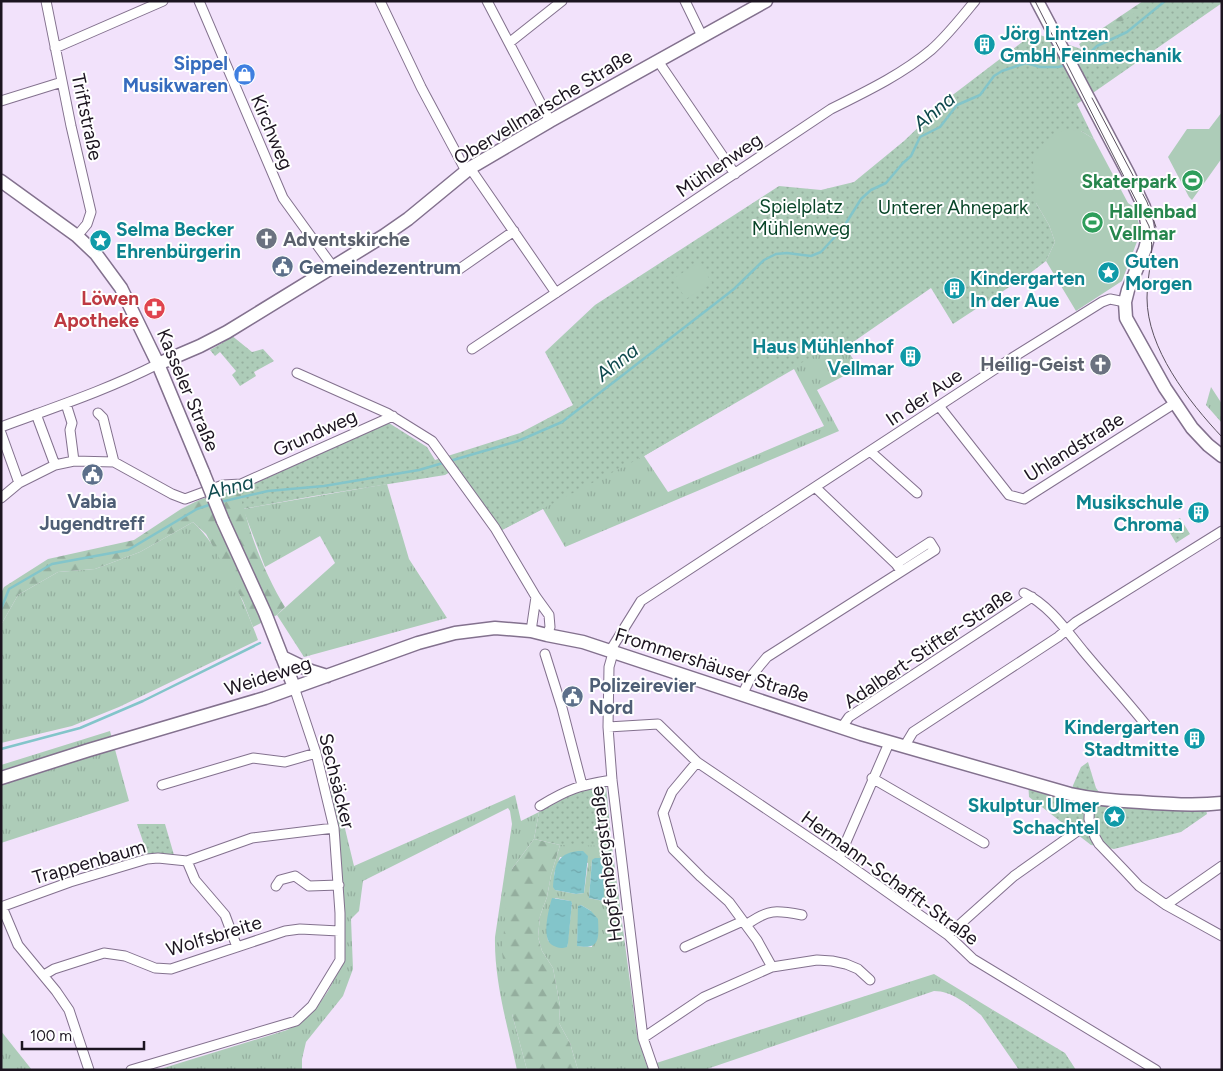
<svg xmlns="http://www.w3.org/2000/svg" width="1223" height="1071" viewBox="0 0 1223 1071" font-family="Figtree,sans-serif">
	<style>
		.grass { fill: url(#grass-tufts); fill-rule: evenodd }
		.forest { fill: url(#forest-firs) }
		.park { fill: url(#park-dots) }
		.pitch { fill: #adccb8 }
		.water { fill: url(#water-ripples) }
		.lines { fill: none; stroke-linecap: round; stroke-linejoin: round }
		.stream { stroke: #83c5ca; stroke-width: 2.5 }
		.street-casing { stroke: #83718e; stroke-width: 11 }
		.secondary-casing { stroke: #83718e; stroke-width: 15 }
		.street { stroke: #fff; stroke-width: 9 }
		.secondary { stroke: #fff; stroke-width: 12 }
		.tram { stroke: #5b5160; stroke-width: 1 }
		.secondary-bridge-casing { stroke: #83718e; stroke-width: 15; stroke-linecap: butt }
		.secondary-bridge { stroke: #fff; stroke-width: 12 }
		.labels { text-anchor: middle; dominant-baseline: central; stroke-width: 4; stroke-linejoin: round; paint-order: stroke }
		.culture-label { font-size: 19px; font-weight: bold; fill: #0d838f; stroke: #fff; text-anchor: start }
		.shop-label { font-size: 19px; font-weight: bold; fill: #366cbe; stroke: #fff; text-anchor: end }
		.street-label { font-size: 19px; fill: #1c1520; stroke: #fff }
		.leisure-label { font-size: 19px; font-weight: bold; fill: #27864d; stroke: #fff; text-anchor: end }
		.park-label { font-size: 19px; fill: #084528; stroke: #fff }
		.worship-label { font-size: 19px; font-weight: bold; fill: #5b616d; stroke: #fff; text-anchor: start }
		.service-label { font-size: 19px; font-weight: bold; fill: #4e5e75; stroke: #fff; text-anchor: start }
		.health-label { font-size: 19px; font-weight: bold; fill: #be3a42; stroke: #fff; text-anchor: end }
		.water-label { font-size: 20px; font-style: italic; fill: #0f4a4e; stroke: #fff }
	</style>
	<defs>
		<pattern id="grass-tufts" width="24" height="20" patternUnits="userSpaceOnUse" patternTransform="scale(1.25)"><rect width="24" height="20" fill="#adccb8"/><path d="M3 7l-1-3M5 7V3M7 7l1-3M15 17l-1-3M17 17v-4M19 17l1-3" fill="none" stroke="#94ae9e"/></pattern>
		<pattern id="forest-firs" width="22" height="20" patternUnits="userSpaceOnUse" patternTransform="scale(1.25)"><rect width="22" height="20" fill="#adccb8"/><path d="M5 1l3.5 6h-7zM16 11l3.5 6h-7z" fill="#94ae9e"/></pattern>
		<pattern id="park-dots" width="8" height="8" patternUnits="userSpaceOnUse" patternTransform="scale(1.25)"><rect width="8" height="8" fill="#adccb8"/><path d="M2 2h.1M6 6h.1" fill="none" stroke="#94ae9e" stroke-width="1.8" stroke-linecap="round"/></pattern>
		<pattern id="water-ripples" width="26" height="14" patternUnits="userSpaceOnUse" patternTransform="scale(1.25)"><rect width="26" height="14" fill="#83c5ca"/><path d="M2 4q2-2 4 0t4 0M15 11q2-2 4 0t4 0" fill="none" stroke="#71a8ad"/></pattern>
	</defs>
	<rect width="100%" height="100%" fill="#f2e2fb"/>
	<path class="grass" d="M836,333L859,368L817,390L839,431L565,547L543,509L502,530L473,490L524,462ZM794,369L824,426L668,492L644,456Z
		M1211,387L1222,404V423L1206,405Z
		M387,484L409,559L447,618L304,657L277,615L335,563L320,536L265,567L243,509Z
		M193,522C222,549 244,602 258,640L119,707L72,726L1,743V625L18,595L58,572L95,569L140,552Z
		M110,731L129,801L1,843V765Z
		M335,787L354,866L515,795L521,821L539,812L534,839L512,869V1014L527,1070H517C508,1027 494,982 495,937L512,824L510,811L508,808L363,881L359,911L351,919L353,969L343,996L306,1042L302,1059V1070H157L287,1030L300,1023L315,1010L328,991L342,964L328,790Z
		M578,844L612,846L637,1035L647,1066L934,974L993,1010L989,1015H981C967,1004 952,991 934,991L704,1070H578L570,1043L559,1023L560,1006L553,968L542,951L538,937L540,916L547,897L551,875L560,845ZM560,857L588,863L584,893L576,894L555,890L554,874ZM592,860L603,861V901L589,898ZM555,898L570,901L572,903L567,947L548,941C546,925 550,913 555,898ZM581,905L591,911L592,947L577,946L579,906Z
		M1,1031L32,1070H1Z"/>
	<path class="forest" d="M1143,1H1183L1090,64L1079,44Z
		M240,489C246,527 265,575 285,607L277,615L253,627L243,601L206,534L193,522L140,552L95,569L58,572L18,595L1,625V593L4,587L48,559L134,540L181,509L201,499Z
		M534,839L560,845L551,875L547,897L540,916L538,937L542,951L553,968L560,1006L559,1023L570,1043L578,1070H527L512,1014L502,953L508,885L512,869Z"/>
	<path class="park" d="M1152,1H1222V3L1077,104L1094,139L1081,131L1036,203L1049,225L1055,242L1046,261L1029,274L953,324L931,288L846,347L840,340L644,456L502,530L457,468L445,475L314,496L243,509L240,490L389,423L427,447L435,460L520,433L573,405L545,352L595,305L779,186L821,190L854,182L904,141L950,97L1034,33L1081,49Z
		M231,335L252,352L263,349L274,361L254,372L256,376L240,386L232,375L236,371L220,352L215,356L210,350L224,342Z
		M1180,518L1190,534L1176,543L1166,526Z
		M1088,762L1096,788L1102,796L1204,801L1207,814L1181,832L1114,849L1091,845L1029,797L1028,781L1071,790L1081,767Z
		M606,786L612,846L560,845L534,839L539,812L576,792Z
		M137,824H165L174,855L156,853L148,856Z
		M993,1010L1065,1053L1076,1070H1019L981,1015H989Z"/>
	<path class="pitch" d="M1222,112V158L1192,200L1189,197L1168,157L1187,129H1209Z
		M1066,129L1081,131L1094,139L1128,203L1134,207L1141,231L1122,281L1076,311L1046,261L1055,242L1049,225L1036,203L1033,161L1039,149L1043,144L1054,135Z
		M699,262L712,283L686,299L673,279Z"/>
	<path class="water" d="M578,851H583L588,856L584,893L576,894L555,890L553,887C555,867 555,854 578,851Z
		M595,858H600L603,861L604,901L589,898L592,860Z
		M552,898L571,901L572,903L568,943L567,947L563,948C558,948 552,946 549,942C543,931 549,908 552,898Z
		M581,905L591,911L598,919C599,939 600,950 577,946L578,906Z"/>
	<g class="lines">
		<path class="stream" d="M1075,63L1081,61L1097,46L1127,32L1165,1
			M220,502L268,491L324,486L419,470L518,441L562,422L734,289L764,260L776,254L787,253L811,256L821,252L843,228L861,199L871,190L886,183L903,163L911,156L920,137L940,127L957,105L980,95L994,76L1002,71L1026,63L1040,67H1058L1067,65
			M1,609L9,589L52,564L128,550L197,509L212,504
			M1,749L80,728L143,701L260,643"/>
		<defs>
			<path id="street" d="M46,1L71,126L91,212L87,224L77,236
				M199,1L283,198L333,267
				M380,1L421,87L466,171
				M487,1L550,121
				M685,1L702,36
				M509,43L562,1
				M55,48L163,1
				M658,61L735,174
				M1,101L62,82
				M470,168L556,293
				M458,270L514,231
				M472,349L831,109C865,92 901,75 931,50C947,36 961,18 975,1
				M297,373L387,413L432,441L495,528L536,597L549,615L550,627L547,635
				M66,404L72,423L70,430L74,461
				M939,406L1009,495L1024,499L1175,403
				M98,413L103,418L114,462
				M36,414L55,465
				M1,427C55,407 107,390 158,364
				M1,433L19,483
				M871,452L917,493
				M815,487L896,564
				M1,498L19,483L55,465L74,461L114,462L172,494L185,499L223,485L241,484L393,416
				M1024,593C1049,605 1066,630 1084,652C1104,676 1126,700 1146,725
				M531,631L536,597
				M610,651L641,601L1012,358L1102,302L1110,299L1125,302
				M613,653L609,667L608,727L612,780L643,1038L654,1070
				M545,654L562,708L582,785
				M742,695L752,675L767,657L935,550L930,542L896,564L901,571
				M608,727L658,724L697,762L839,858L948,935L973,959L1156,1070
				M842,727L849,717L1032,597
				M904,747L913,732L1058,637L1076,622L1222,531
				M697,762L672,792L663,813L673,849L701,877L729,902L757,940L772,967
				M872,778L984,843
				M162,785L253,758L285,762L316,753
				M1090,798L1089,819L1095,837L1099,844L1124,870L1139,886L1166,905L1222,936
				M540,806C568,789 580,785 612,780
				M839,858L889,743
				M187,861L195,880L225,915L237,947
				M276,886L280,880L295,876L309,886L339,885
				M1166,905L1222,866
				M1,907L70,882L147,859L158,858L187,861L252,838L334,828
				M2,907L18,945L56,991L69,1010L89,1070
				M746,925C768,909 776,910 802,915
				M948,935L1014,876L1079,830
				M685,947L743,921
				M44,975L54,969L104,953L125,956L155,968L171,969L285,931L300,929L339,931
				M643,1038L704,997L772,967L817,960L832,961L846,964L858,969L870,980
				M131,1070L296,1021L312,1006L340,960V913L334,828L316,753L294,687"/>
			<path id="secondary" d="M1037,1L1128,173L1144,207L1149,234L1145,249L1128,290L1125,302L1126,318L1165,388L1192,428L1208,445L1222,456
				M1,181L77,236L96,254L121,288L158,364L203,472
				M158,364L200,346L227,332L385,235L408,219L470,168L550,121L766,1
				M223,521L265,613L294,687
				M282,657L311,671L327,676
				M1,778L89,750L265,698L418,643L455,633L495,628L531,631L547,635L583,642L861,734L1070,794C1093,799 1116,801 1140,802C1167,804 1195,806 1222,803"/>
		</defs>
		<use href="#street" class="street-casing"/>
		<use href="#secondary" class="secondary-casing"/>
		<use href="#street" class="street"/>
		<use href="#secondary" class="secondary"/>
		<path class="tram" d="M1035,1L1149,226C1156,253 1147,271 1147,298C1147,348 1188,401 1222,437
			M1092,98L1147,202L1156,227"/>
		<defs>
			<path id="secondary-bridge" d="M203,472L223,521"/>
		</defs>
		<use href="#secondary-bridge" class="secondary-bridge-casing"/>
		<use href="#secondary-bridge" class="secondary-bridge"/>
	</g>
	<defs>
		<symbol id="building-disc" viewBox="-11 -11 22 22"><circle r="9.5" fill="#0f9aa8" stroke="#fff"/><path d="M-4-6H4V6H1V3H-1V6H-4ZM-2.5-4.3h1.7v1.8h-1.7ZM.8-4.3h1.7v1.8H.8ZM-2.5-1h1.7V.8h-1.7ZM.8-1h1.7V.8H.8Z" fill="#fff"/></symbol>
		<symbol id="shop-disc" viewBox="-11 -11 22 22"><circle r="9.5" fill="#3f7fe0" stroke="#fff"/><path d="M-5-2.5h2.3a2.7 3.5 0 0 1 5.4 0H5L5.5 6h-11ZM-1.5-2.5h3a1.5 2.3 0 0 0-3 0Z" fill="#fff"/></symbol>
		<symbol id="stadium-disc" viewBox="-11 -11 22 22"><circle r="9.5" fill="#2e9e5b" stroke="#fff"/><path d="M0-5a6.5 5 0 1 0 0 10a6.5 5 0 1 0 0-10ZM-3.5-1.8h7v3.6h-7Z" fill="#fff"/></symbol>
		<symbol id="church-disc" viewBox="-11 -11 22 22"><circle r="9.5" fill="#6b7280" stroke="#fff"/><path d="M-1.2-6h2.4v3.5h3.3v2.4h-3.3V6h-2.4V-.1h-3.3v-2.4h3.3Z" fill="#fff"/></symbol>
		<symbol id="sight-disc" viewBox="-11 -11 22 22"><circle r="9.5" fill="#0f9aa8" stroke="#fff"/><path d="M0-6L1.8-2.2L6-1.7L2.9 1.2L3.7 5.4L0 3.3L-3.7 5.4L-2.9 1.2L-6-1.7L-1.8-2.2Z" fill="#fff"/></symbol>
		<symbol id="civic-disc" viewBox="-11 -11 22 22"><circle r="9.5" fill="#5c6f8a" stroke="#fff"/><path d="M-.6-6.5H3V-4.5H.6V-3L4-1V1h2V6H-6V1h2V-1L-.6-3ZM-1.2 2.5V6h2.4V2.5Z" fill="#fff"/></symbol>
		<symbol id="pharmacy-disc" viewBox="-11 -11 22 22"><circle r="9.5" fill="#e0444e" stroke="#fff"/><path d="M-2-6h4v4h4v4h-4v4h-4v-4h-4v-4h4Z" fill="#fff"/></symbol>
	</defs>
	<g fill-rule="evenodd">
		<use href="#building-disc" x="972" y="32" width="25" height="25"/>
		<use href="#shop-disc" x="232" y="62" width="25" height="25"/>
		<use href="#stadium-disc" x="1180" y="168" width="25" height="25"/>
		<use href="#stadium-disc" x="1080" y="210" width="25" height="25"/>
		<use href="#church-disc" x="254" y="226" width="25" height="25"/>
		<use href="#sight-disc" x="88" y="228" width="25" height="25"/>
		<use href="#civic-disc" x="270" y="254" width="25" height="25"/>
		<use href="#sight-disc" x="1096" y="260" width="25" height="25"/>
		<use href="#building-disc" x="942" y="276" width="25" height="25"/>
		<use href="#pharmacy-disc" x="142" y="296" width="25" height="25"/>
		<use href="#building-disc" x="898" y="344" width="25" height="25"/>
		<use href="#church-disc" x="1088" y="352" width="25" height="25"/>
		<use href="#civic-disc" x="80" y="462" width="25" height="25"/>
		<use href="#building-disc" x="1186" y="500" width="25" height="25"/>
		<use href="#civic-disc" x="560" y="684" width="25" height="25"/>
		<use href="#building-disc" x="1182" y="726" width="25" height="25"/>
		<use href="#sight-disc" x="1102" y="804" width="25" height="25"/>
	</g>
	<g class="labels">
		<g class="culture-label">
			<text x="1000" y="33">Jörg Lintzen<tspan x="1000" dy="22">GmbH Feinmechanik</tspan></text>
			<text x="116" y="229">Selma Becker<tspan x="116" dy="22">Ehrenbürgerin</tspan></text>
			<text x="1125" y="261">Guten<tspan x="1125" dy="22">Morgen</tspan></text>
			<text x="970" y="278">Kindergarten<tspan x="970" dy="22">In der Aue</tspan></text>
			<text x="894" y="346" text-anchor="end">Haus Mühlenhof<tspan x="894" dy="22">Vellmar</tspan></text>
			<text x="1183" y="502" text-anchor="end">Musikschule<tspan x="1183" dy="22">Chroma</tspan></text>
			<text x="1179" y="727" text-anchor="end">Kindergarten<tspan x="1179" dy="22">Stadtmitte</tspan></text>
			<text x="1099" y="805" text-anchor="end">Skulptur Ulmer<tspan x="1099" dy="22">Schachtel</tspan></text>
		</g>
		<g class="shop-label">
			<text x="228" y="63">Sippel<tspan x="228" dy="22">Musikwaren</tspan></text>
		</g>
		<g class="street-label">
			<text transform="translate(543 107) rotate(-31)">Obervellmarsche Straße</text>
			<text transform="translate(87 117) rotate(78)">Triftstraße</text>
			<text transform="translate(272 132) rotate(67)">Kirchweg</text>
			<text transform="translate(719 165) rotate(-34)">Mühlenweg</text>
			<text transform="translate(188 390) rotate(67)">Kasseler Straße</text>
			<text transform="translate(924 397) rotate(-34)">In der Aue</text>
			<text transform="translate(315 433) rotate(-24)">Grundweg</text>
			<text transform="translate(1074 447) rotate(-32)">Uhlandstraße</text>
			<text transform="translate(928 648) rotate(-34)">Adalbert-Stifter-Straße</text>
			<text transform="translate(712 665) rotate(18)">Frommershäuser Straße</text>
			<text transform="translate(268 676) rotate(-18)">Weideweg</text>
			<text transform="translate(337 781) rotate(76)">Sechsäcker</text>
			<text transform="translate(89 862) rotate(-16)">Trappenbaum</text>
			<text transform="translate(606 864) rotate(-97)">Hopfenbergstraße</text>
			<text transform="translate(890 878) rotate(36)">Hermann-Schafft-Straße</text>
			<text transform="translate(214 936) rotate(-17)">Wolfsbreite</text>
		</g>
		<g class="leisure-label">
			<text x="1177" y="181">Skaterpark</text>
			<text x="1109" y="211" text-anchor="start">Hallenbad<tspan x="1109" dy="22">Vellmar</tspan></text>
		</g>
		<g class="park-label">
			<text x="801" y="206">Spielplatz<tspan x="801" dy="22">Mühlenweg</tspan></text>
			<text x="953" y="207">Unterer Ahnepark</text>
		</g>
		<g class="worship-label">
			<text x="283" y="239">Adventskirche</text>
			<text x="1085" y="364" text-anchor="end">Heilig-Geist</text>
		</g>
		<g class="service-label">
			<text x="299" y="267">Gemeindezentrum</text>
			<text x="92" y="501" text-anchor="middle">Vabia<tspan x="92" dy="22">Jugendtreff</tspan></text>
			<text x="589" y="685">Polizeirevier<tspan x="589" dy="22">Nord</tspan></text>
		</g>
		<g class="health-label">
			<text x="139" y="298">Löwen<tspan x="139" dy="22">Apotheke</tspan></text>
		</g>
		<g class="water-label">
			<text transform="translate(934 111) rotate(-40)">Ahna</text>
			<text transform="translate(617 362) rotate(-38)">Ahna</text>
			<text transform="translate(230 487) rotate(-14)">Ahna</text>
		</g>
	</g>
	<rect width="1223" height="1071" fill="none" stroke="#1c1520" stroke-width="5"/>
	<path d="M22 1041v8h122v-8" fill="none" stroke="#1c1520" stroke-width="2.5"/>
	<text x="30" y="1041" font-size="15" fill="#1c1520" stroke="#ffffff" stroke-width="4" paint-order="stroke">100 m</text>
</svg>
